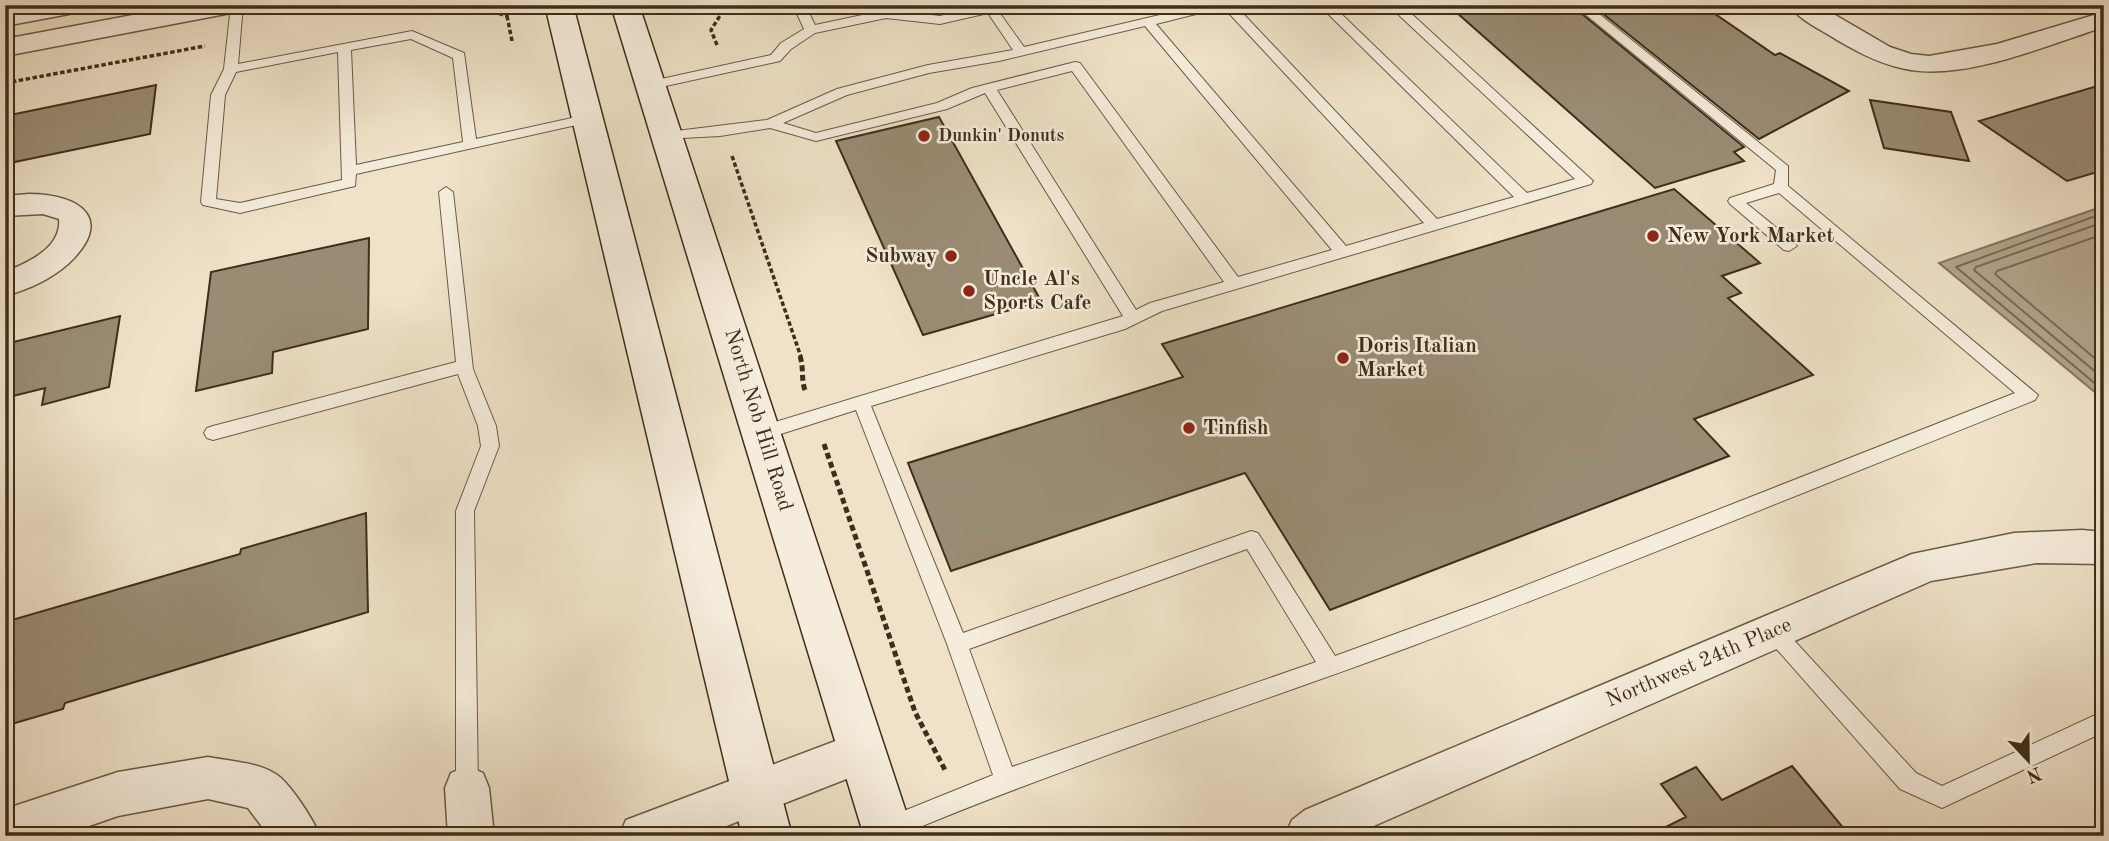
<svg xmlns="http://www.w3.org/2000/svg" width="2109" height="841" viewBox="0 0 2109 841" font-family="'Old Standard TT',serif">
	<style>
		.water { fill: #b3a58d; stroke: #84755f; stroke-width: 2 }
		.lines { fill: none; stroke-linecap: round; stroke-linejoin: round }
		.shore { stroke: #786a54; stroke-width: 2 }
		.building { fill: #9a8c74; stroke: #3e2e1a; stroke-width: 2 }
		.service-casing { stroke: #6a5b46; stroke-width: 2 }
		.minor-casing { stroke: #6a5b46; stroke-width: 3 }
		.tertiary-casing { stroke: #6a5b46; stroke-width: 3 }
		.secondary-casing { stroke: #3e2e1a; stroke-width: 3 }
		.path-far1 { stroke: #3e2e1a; stroke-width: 3.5; stroke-dasharray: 4.5 2.5; stroke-linecap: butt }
		.path { stroke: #3e2e1a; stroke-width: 5; stroke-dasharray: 6 3.5; stroke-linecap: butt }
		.service { fill: #f5ecdb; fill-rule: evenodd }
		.minor { fill: #f5ecdb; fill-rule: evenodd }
		.tertiary { fill: #f5ecdb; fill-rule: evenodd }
		.secondary { fill: #f5ecdb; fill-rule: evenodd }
		.poi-dot { fill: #8f2418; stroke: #f5ecdb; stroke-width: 2.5 }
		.labels { text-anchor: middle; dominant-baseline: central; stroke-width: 5; stroke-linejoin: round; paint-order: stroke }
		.far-poi-label { font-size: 18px; font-weight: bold; fill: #3e2e1a; stroke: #f5ecdb; text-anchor: start }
		.poi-label { font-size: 21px; font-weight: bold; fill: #3e2e1a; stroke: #f5ecdb; text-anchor: start }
		.street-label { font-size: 21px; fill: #3e2e1a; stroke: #f5ecdb }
	</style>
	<rect width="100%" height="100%" fill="#efe2c8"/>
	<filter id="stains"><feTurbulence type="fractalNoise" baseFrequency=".00286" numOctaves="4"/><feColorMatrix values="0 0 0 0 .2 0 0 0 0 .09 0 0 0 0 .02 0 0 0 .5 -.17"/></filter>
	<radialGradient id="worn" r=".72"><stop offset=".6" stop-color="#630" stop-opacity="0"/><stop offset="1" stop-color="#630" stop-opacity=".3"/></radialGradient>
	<path class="water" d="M2104,206V397L2102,398L1939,263Z"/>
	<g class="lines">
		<path class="shore" d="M2104,213L1956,267L2104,391
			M2104,222L1976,267L1974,270L2104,379
			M2104,234L1997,271L1995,274L2104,366"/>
	</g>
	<path class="building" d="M1448,5H1571L1744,147L1734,152L1744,161L1655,188Z
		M1592,5H1702L1775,55L1780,53L1849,91L1759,139Z
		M2104,84V170L2067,181L1979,121Z
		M156,85L150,134L5,164V116Z
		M1870,100L1951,112L1969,161L1884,148Z
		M939,117L1041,301L923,335L836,141Z
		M1674,189L1760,263L1722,276L1741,293L1728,298L1813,375L1694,419L1729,456L1330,610L1245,473L951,571L908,463L1183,377L1162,344Z
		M369,238L368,329L273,352L272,373L196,391L211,272Z
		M120,316L109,387L42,405L45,388L5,398V344Z
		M366,513L368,612L65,703L63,709L5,726V622L240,554L241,549Z
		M1792,766L1850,836H1648L1686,817L1661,784L1696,767L1722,800Z"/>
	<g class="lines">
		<defs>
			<path id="service" d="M231,5H243L238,64L412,31L464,53L476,139L590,114L597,118L590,122L356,174L355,186L240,213L203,205L201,202L211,95L224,69ZM411,39L453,58L463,142L356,165L351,50ZM338,52L342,180L240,203L216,199L225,95L236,72Z
				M793,5H805L815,25L886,10L940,16L982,5H994L1024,47L1202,5H1235L1437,219L1514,197L1319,5H1332L1527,193L1575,179L1388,5H1402L1593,181L1591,184L1162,311L1125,329L871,406L963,633L1251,531L1258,533L1335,656L1491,599L2015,393L1779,193L1746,203L1794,242L1797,246L1789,251L1784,250L1730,204L1728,201L1730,198L1774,184L1776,170L1574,5H1588L1788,166V186L2038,395L2035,400C1829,482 1623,567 1415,645C1242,709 1068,765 898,836H879L876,829L879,821L993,775L947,644L856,410L762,440L756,438L753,433L756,428L762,426L1123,316L985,93L947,109L816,141L770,128L720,136L663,139V133L668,132L767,120L837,89L928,65L1013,50L988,13L940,24L886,18L815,33L791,49L780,61L652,89L645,85L652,81L771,55L781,43L804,29ZM1224,7V8L1424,223L1346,246L1156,24ZM1145,26L1332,250L1238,277L1080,63L1075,62L972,88L937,103L816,133L783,123L847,95L929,73L999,61ZM1072,71L1224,282L1150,303L1136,310L997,90ZM1247,549L1316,662L1012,767L969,649Z
				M446,187L453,192L473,369L496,426L499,446L474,511L478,788L475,796L467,799L459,796L456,788V511L481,446L478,426L458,374L213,440L207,438L204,433L207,428L213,426L456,362L439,192Z
				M1773,622L1780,625L1916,773L1942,786L2104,711V732L1942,808L1900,789L1766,637L1763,631L1766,625Z"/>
			<path id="minor" d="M1789,5H1818L1890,47L1911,54L1929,56L1997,44L2104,12V27C2047,45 1970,79 1911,70C1884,66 1859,53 1837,40C1822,30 1799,20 1789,5Z
				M29,194C80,194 116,219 68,264C51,279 27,290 5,296V272C27,263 62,248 59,219L43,214L5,216V196Z
				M2082,530L2104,532V564L2037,563L1931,581L1351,836H1285L1292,820L1305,810L1912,554L2014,533Z
				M862,731L877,737L884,752L877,767L701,836H619L626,820Z
				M208,757C229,761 255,762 274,773C289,781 313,819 320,836H269L248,808L208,799L118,816L60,836H5V809L118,772Z
				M467,766L483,773L489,788L494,836H448L445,788L451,773Z"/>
			<path id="tertiary" d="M29,5H88L85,11L5,26V10Z
				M186,5H244L241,11L231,13L5,56V39Z"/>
			<path id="secondary" d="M545,5H573L792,836H742Z
				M611,5H639L914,836H864Z"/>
		</defs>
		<use href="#service" class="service-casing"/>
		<use href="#minor" class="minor-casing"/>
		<use href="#tertiary" class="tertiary-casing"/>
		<use href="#secondary" class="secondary-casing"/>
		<path class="path-far1" d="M472,5L507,16L504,5
			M507,16L512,41
			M717,45L711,30L721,14L718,5
			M5,83L205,46
			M732,156L801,357"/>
		<path class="path" d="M800,356C804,369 801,380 805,390
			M824,444L915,712L945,770"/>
		<use href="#service" class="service"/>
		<use href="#minor" class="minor"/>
		<use href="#tertiary" class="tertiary"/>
		<use href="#secondary" class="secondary"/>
	</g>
	<g class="poi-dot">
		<circle cx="924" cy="136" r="7"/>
		<circle cx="1653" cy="236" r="7"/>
		<circle cx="951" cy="256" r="7"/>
		<circle cx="969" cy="291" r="7"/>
		<circle cx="1343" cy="358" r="7"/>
		<circle cx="1189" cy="428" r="7"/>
	</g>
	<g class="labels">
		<g class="far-poi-label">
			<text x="938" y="136">Dunkin' Donuts</text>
		</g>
		<g class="poi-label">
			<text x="1667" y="236">New York Market</text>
			<text x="937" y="256" text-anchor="end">Subway</text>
			<text x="983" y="279">Uncle Al's<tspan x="983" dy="24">Sports Cafe</tspan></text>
			<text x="1357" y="346">Doris Italian<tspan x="1357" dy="24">Market</tspan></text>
			<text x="1203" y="428">Tinfish</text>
		</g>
		<g class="street-label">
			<text transform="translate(758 420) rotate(73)">North Nob Hill Road</text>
			<text transform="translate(1699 663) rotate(-23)">Northwest 24th Place</text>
		</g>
	</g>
	<rect width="2109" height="841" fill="none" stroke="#efe2c8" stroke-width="28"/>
	<rect x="7" y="7" width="2095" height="827" fill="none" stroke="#3e2e1a" stroke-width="3.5"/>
	<rect x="14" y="14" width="2081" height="813" fill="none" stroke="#3e2e1a" stroke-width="2"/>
	<g transform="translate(2028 760) rotate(158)" stroke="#f5ecdb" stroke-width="5" paint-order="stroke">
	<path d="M0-5L12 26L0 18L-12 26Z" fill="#3e2e1a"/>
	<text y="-10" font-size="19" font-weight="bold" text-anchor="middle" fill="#3e2e1a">N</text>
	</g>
	<rect width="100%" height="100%" filter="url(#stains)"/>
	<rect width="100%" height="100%" fill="url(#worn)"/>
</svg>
